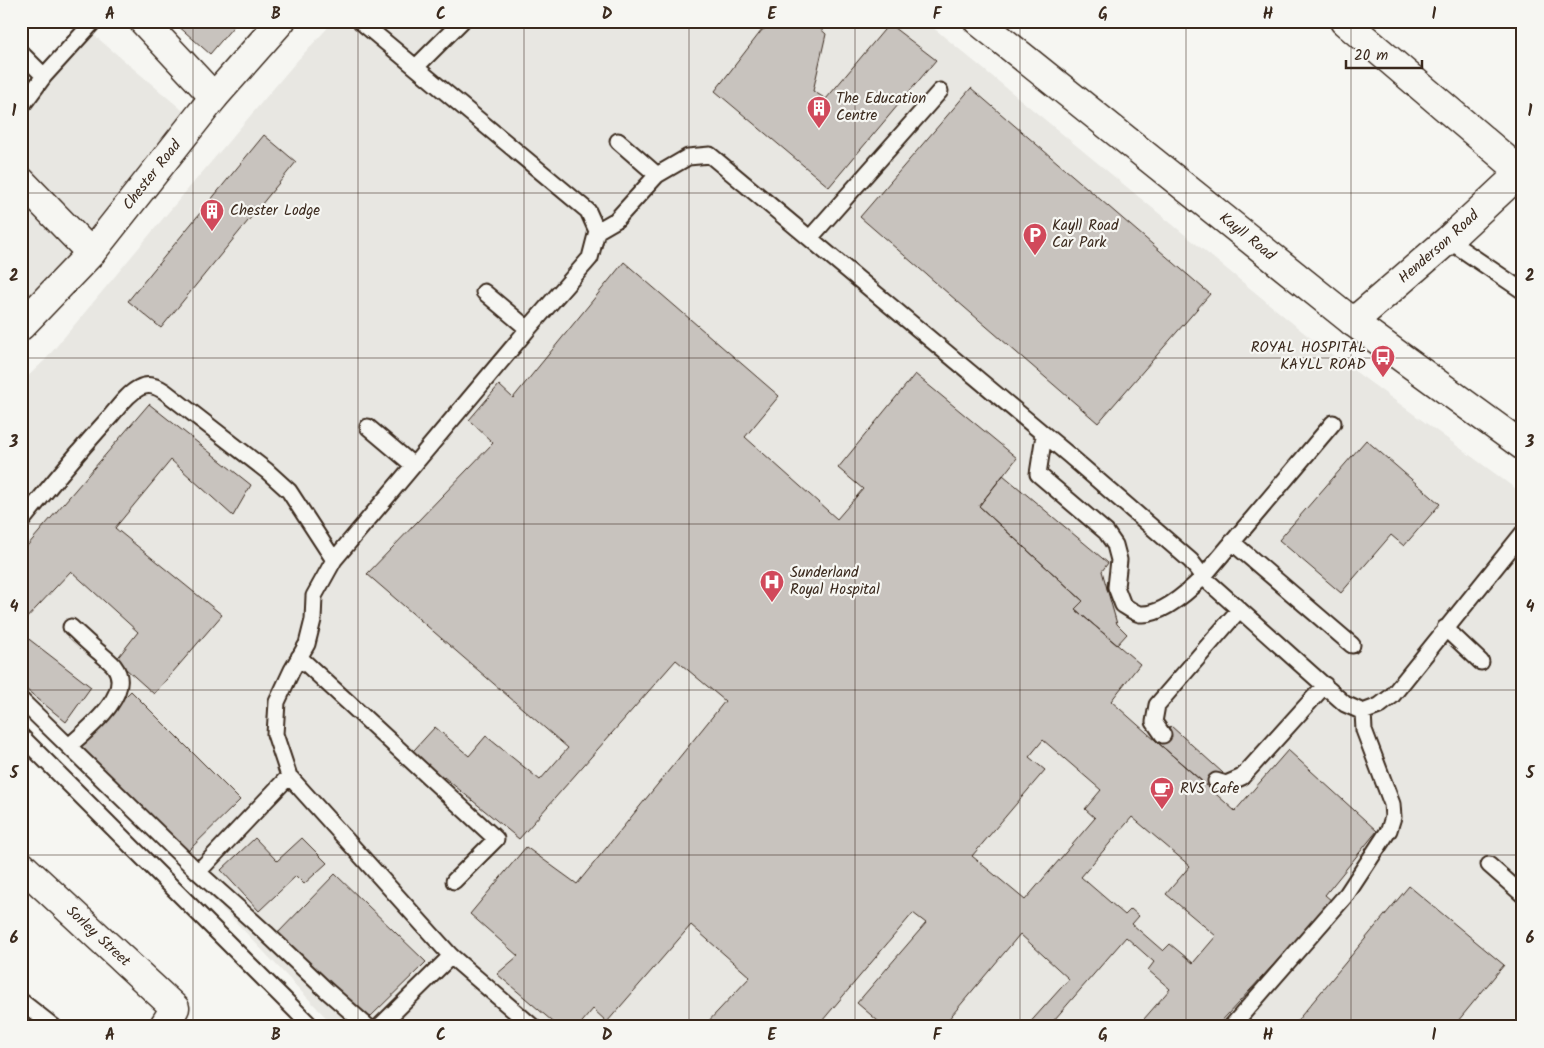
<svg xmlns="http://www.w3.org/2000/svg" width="1544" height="1048" viewBox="0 0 1544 1048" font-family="Kalam,sans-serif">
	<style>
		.built { fill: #e8e7e2 }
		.building { fill: #c8c3be; stroke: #3b2a1e; fill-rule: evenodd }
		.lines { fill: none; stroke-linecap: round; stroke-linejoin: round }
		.lane-casing { stroke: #3b2a1e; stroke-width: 19 }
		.street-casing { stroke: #3b2a1e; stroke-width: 31 }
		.secondary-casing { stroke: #3b2a1e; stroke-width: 31 }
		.primary-casing { stroke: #3b2a1e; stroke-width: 31 }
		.lane { stroke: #f6f6f2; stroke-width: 15 }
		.street { stroke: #f6f6f2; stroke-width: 28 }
		.secondary { stroke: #f6f6f2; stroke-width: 28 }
		.primary { stroke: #f6f6f2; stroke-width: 28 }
		.grid { fill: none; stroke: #3b2a1e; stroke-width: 1; stroke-opacity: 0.55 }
		.labels { text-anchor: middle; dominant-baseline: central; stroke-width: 4.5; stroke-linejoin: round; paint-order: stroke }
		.poi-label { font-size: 15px; fill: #3b2a1e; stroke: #f6f6f2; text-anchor: start }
		.street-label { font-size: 15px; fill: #3b2a1e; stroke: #f6f6f2 }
		.neatline { fill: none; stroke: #3b2a1e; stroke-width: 2 }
		.grid-label { font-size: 16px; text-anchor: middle; font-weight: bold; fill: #3b2a1e }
	</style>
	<rect width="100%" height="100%" fill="#f6f6f2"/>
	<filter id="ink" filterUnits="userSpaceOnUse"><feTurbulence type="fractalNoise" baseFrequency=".02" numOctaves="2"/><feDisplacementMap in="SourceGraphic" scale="10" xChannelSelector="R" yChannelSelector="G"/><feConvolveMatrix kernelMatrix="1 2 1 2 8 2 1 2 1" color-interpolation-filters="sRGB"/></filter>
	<g filter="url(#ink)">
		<path class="built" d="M334,21H925L1319,345L1523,494V1027H335L233,919L21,711V383L46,359L166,215L296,62Z
			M87,29L195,121L21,323V104Z"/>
		<path class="building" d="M181,21H238L210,54L177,25Z
			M781,22H813L826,34L813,91L826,99L889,24L936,60L829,187L715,91L762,30Z
			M971,88L1210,294L1098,423L860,217Z
			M264,135L296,162L161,328L128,301Z
			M624,262L779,396L745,437L837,519L863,489L838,468L915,374L1017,458L979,506L1083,601L1075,609L1140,664L1111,701L1235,811L1288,750L1377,831L1325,895L1332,901L1216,1027H1137L1170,989L1148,970L1154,962L1126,937L1048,1027H1026L1069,979L1020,934L942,1027H885L857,1003L926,923L913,913L817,1027H703L750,977L691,925L607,1022L593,1009L578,1027H559L497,974L518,956L470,914L526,847L577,884L725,701L676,660L519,839L444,777L436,787L405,760L435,727L469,756L486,736L540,780L568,748L367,574L493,443L469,420L499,385L513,398ZM1043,740L1101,790L1085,809L1095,818L1025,900L972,856L1045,770L1029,757ZM1132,817L1190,866L1166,894L1216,936L1193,963L1170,944L1163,951L1132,924L1139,916L1131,909L1125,915L1081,877Z
			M149,404L251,485L233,516L171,460L115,528L222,615L154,694L116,660L138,632L71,571L21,624V553Z
			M1366,440L1440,504L1404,546L1391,535L1341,593L1279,540Z
			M1003,475L1108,563L1102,571L1117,624L1127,634L1117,645L1075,609L1083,601L979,506Z
			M21,633L91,687L66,722L21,685Z
			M131,691L240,800L184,855L76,746Z
			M1171,726L1223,773L1210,788L1157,742Z
			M255,838L277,861L302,838L327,863L304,884L296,876L259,911L221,870Z
			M335,874L426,962L368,1019L276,935Z
			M1409,886L1504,965L1453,1027H1292Z"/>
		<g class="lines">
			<defs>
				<path id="lane" d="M360,21L588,211L597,231L590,258L528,329L334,560L314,596L313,620L307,644L292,670L277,702L275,734L289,776L451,956L533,1027
					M21,53L44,76
					M416,67L462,21
					M21,107L44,76L94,21
					M618,141L657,175
					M597,231L616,220L657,175L688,157L710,155L1070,456L1191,561L1203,577L1345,704L1363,712
					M810,238L940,91
					M1448,240L1523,291
					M484,292L528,329
					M368,427L413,465
					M1044,435L1038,474L1106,532L1115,545L1119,560L1116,587L1123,605C1127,607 1134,613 1140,614C1162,616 1189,591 1203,577L1333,423
					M21,522C50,486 78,452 109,418C118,408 127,394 139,388C148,383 156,386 164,391L267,471L289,491L334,560
					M1232,542L1352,645
					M1445,628L1481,662
					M299,657L496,839L454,881
					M21,700L198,872L266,933L326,990L368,1027
					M1163,735L1154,722L1157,705L1239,610
					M21,736L312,1027
					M69,746C87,730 135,693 114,666C111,662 104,657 100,653C90,645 81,636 71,627
					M1216,781L1226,784L1242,777L1325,685
					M1489,865L1523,895
					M198,872L289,776
					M21,1001L54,1027
					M379,1027L451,956
					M1231,1027L1347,894L1389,830L1393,817L1392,804L1364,730L1363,712L1379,706L1392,696L1523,533"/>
				<g id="street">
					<path d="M143,21L214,97"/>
					<path d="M1344,21L1521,172L1523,176"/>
					<path d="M21,181L91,253"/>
					<path id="s1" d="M1353,322L1448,240L1523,170"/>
					<path id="s2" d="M21,865L175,1008L163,1027"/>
				</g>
				<g id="secondary">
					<path id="s3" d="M978,21L1353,322L1523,446"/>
				</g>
				<g id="primary">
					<path id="s4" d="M21,326L91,253L214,97L281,21"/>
				</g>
			</defs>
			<use href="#lane" class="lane-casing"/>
			<use href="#street" class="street-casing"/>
			<use href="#secondary" class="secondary-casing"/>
			<use href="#primary" class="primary-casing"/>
			<use href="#lane" class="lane"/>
			<use href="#street" class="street"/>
			<use href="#secondary" class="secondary"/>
			<use href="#primary" class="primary"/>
		</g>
	</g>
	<path class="grid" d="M193,21V1027M358,21V1027M524,21V1027M689,21V1027M855,21V1027M1020,21V1027M1186,21V1027M1351,21V1027M21,193H1523M21,358H1523M21,524H1523M21,690H1523M21,855H1523"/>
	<defs>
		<symbol id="building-pin" viewBox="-11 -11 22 30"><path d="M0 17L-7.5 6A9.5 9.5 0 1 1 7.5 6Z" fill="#d1495b" stroke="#f6f6f2"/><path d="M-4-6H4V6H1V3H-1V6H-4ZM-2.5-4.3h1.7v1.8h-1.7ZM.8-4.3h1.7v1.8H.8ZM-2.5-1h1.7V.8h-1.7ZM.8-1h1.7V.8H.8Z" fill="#fff"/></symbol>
		<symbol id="parking-pin" viewBox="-11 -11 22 30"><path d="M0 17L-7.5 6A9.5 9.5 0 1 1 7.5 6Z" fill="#d1495b" stroke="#f6f6f2"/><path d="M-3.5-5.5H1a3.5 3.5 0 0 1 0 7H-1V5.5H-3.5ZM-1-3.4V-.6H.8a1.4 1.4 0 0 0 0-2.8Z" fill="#fff"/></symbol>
		<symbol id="bus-pin" viewBox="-11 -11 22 30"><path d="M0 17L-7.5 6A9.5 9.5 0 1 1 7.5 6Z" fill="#d1495b" stroke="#f6f6f2"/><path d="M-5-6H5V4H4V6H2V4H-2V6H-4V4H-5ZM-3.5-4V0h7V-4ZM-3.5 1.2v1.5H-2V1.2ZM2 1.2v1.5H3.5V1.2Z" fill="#fff"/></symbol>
		<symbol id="hospital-pin" viewBox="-11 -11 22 30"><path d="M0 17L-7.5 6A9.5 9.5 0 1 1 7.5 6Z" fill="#d1495b" stroke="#f6f6f2"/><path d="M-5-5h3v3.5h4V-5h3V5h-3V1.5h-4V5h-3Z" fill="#fff"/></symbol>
		<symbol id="cafe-pin" viewBox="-11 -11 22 30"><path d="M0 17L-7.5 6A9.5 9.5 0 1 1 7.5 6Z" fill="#d1495b" stroke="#f6f6f2"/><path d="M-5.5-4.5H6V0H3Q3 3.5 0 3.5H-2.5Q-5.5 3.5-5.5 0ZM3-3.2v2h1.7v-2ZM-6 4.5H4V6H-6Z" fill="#fff"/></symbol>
	</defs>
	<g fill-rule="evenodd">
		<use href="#building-pin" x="805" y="94" width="28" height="38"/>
		<use href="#building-pin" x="198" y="197" width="28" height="38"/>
		<use href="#parking-pin" x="1021" y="221" width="28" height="38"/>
		<use href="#bus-pin" x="1369" y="343" width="28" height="38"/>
		<use href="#hospital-pin" x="758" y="568" width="28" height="38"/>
		<use href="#cafe-pin" x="1148" y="775" width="28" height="38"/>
	</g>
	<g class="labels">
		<g class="poi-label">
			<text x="836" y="99">The Education<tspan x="836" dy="17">Centre</tspan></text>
			<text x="230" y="211">Chester Lodge</text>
			<text x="1052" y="226">Kayll Road<tspan x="1052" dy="17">Car Park</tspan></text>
			<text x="1366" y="348" text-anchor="end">ROYAL HOSPITAL<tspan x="1366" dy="17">KAYLL ROAD</tspan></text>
			<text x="790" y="573">Sunderland<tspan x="790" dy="17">Royal Hospital</tspan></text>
			<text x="1180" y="789">RVS Cafe</text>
		</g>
		<g class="street-label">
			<text stroke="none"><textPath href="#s4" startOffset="200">Chester Road</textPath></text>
			<text stroke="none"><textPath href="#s3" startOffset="345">Kayll Road</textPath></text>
			<text stroke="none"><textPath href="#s1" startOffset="114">Henderson Road</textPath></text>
			<text stroke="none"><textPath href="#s2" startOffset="105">Sorley Street</textPath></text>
		</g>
	</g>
	<rect width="1544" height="1048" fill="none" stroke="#f6f6f2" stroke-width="55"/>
	<path d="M1346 60v8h76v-8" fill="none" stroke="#3b2a1e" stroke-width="2.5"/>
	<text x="1354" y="60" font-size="15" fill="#3b2a1e" stroke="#f6f6f2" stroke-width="4" paint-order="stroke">20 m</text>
	<rect x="28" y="28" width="1488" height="992" class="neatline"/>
	<g class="grid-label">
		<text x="110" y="19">A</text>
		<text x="276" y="19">B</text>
		<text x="441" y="19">C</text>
		<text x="607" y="19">D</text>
		<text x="772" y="19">E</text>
		<text x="937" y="19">F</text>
		<text x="1103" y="19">G</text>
		<text x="1268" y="19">H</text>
		<text x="1434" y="19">I</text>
		<text x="14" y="116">1</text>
		<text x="1530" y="116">1</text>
		<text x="14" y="281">2</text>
		<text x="1530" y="281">2</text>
		<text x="14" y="447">3</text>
		<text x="1530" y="447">3</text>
		<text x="14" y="612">4</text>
		<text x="1530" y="612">4</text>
		<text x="14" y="778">5</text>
		<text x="1530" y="778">5</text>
		<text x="14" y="943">6</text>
		<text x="1530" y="943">6</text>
		<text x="110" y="1040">A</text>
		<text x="276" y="1040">B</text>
		<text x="441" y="1040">C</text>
		<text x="607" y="1040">D</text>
		<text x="772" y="1040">E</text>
		<text x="937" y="1040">F</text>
		<text x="1103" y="1040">G</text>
		<text x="1268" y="1040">H</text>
		<text x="1434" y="1040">I</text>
	</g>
</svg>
